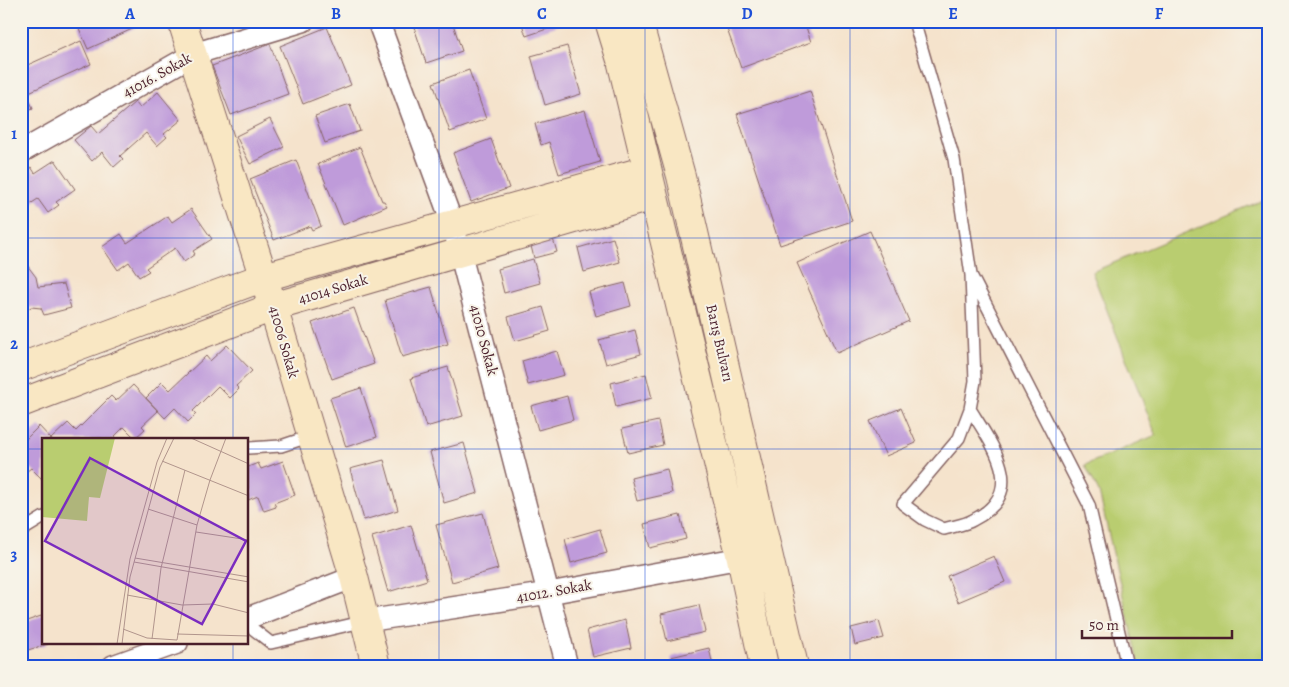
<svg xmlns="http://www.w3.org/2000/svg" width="1289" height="687" viewBox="0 0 1289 687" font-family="Alegreya,serif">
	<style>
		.green { fill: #b9cd70; stroke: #82764e }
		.building { fill: #bf9bda }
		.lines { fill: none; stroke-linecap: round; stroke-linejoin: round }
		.lane-casing { stroke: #866463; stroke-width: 14 }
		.street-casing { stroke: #866463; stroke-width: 24 }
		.secondary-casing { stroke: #866463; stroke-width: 30 }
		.lane { stroke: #fff; stroke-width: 11 }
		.street { stroke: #fff; stroke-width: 21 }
		.secondary { stroke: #f9e7c3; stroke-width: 28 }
		.grid { fill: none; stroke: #1d4ed8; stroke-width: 1; stroke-opacity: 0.55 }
		.labels { text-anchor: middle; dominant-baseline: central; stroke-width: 4; stroke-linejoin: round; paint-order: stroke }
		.street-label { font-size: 15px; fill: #4a1f2b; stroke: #f7f3e8 }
		.inset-road { fill: none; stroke: #b1958c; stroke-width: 1 }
		.view { fill: #7b2cbf; fill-opacity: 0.15; stroke: #7b2cbf; stroke-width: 2.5 }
		.inset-edge { fill: none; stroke: #4a1f2b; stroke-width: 2.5 }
		.neatline { fill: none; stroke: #1d4ed8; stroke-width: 2 }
		.grid-label { font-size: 16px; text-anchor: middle; font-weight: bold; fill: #1d4ed8 }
	</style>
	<rect width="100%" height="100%" fill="#f7f3e8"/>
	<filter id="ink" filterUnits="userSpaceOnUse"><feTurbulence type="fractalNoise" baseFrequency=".02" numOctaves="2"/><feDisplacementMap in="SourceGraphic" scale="10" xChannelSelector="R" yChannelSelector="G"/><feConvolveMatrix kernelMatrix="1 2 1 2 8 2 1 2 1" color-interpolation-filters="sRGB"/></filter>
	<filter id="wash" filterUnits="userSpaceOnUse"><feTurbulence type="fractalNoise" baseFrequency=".0096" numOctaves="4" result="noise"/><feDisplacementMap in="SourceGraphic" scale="20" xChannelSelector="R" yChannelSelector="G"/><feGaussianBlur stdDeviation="1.12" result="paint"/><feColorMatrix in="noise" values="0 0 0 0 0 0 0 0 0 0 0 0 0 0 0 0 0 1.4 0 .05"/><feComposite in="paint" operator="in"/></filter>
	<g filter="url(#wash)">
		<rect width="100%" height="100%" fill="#f5e3cc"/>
		<path class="green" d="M1268,198V666H1139L1099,492L1085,465L1156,435L1092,272Z"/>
		<g id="blocks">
			<path class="building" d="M90,21H150L88,49L78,26Z
				M412,21H452L462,51L426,63Z
				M521,21H561L562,24L526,36Z
				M724,21H804L811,42L741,68Z
				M327,27L351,85L303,104L280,46Z
				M81,41L91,64L29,92L21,74V68Z
				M270,44L288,94L231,115L212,66Z
				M567,46L581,94L545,105L531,56Z
				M469,70L486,119L450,132L433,83Z
				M21,82L33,108L21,113Z
				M810,91L852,221L780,245L737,114Z
				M158,92L181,120L164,134L167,137L157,146L146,133L120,156L123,159L114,167L102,152L92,161L74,140L91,126L98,134L135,102L140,108Z
				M350,104L360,131L325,143L315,116Z
				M585,110L600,162L559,174L549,142L541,145L535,124Z
				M270,119L284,147L250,164L236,136Z
				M491,139L509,188L471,202L453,153Z
				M360,147L382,201H384L387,206L343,225L318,164Z
				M55,160L75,189L56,202L59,205L48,213L38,199L21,210V174L31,167L35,173Z
				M296,160L321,226L312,230L310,226L274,240L250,179Z
				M191,209L212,239L193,251L195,254L184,262L175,248L146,268L149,271L139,277L129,262L118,270L102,247L121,234L127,243L168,216L172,222Z
				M870,231L909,321L837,353L797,263Z
				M551,232L557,252L534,258L529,238Z
				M613,238L620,262L584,272L578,248Z
				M533,259L540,283L504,293L498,269Z
				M24,261L36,277L38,287L64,284L71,308L44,315L41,308L31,307L21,314V263Z
				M625,283L631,306L596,316L589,292Z
				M431,287L448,344L402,357L385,300Z
				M543,307L550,331L515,341L508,317Z
				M354,308L374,364L332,379L312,323Z
				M635,330L641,354L606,364L599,340Z
				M227,345L252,371L236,386L239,389L230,398L218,386L193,411L196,414L188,422L175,408L165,418L146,398L162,382L170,390L206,356L210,361Z
				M557,351L564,375L528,385L522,361Z
				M448,367L463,416L426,427L411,378Z
				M646,374L652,398L616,407L611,383Z
				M133,385L158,411L142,426L145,429L135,438L124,427L111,440H44V477L42,479L31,468L21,476V441L23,442L39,426L51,439L68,423L76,431L111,396L116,401Z
				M361,388L377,437L346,447L330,398Z
				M567,396L573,420L538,430L531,406Z
				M901,408L916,443L886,456L870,421Z
				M658,421L663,445L628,453L622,429Z
				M464,443L478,493L444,503L430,452Z
				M384,460L398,510L364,520L350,469Z
				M283,461L295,495L274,503L276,507L264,511L258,496L248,500V467L258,463L261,469Z
				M667,469L672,493L637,501L631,478Z
				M483,513L498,569L452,582L436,525Z
				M680,515L686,539L650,548L644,524Z
				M411,525L427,580L388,592L372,537Z
				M600,529L607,553L571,563L565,539Z
				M994,556L1005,582L958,602L947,576Z
				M699,605L705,632L667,641L661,614Z
				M44,615V643L48,644L21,652V623Z
				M625,620L631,648L593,657L587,630Z
				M879,621L884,638L855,645L851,628Z
				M709,648L713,666H673L671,657Z"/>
		</g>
	</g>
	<g filter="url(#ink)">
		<use href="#blocks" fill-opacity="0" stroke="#866463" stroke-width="1"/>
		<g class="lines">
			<defs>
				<path id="lane" d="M914,21L954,159L971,275
					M970,409C993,446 1029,492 973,520C965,525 953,526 944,529L925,520L903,504L959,438L970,409L975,381L971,275L1089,505L1127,666
					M248,448L281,446L311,436
					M21,531L44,517
					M248,625L271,643L366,621"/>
				<path id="street" d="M378,21L453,225L567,666
					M21,152L194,54L303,21
					M248,618L354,577
					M366,621L549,593L741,558
					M113,666L177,643"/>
				<path id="secondary" d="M182,21L273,307L354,577L376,666
					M609,21L621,60L741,558L764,666
					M638,21L681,176L794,666
					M21,367L264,277L647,170
					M21,403L273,307L653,196"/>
			</defs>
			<use href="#lane" class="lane-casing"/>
			<use href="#street" class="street-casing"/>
			<use href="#secondary" class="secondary-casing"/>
			<use href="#lane" class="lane"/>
			<use href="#street" class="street"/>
			<use href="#secondary" class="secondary"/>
		</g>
	</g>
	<path class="grid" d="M233,21V440M439,21V666M645,21V666M850,21V666M1056,21V666M21,238H1268M21,449H44M248,449H1268M233,643V666"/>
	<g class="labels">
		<g class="street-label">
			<text transform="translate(157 75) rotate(-29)">41016. Sokak</text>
			<text transform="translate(333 289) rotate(-17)">41014 Sokak</text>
			<text transform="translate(484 340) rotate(75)">41010 Sokak</text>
			<text transform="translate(284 342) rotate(74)">41006 Sokak</text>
			<text transform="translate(720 343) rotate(77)">Barış Bulvarı</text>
			<text transform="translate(554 591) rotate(-10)">41012. Sokak</text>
		</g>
	</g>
	<g transform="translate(42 438)">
		<rect width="206" height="206" fill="#f5e3cc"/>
		<path d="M0,0H73L58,60L47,59L45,83L0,79Z" fill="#b9cd70"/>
		<path class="inset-road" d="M149,0L207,26M120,23L207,58M106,71L155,87M154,94L207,102M93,120L207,139M92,124L207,144M85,157L140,167L171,166L207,175M81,191L105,200L135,202L155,87L168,42L184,0M135,196L207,198M110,201L119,130L143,32M75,206L88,121L115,24L125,0M80,206L88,139L118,29L132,0"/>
		<path class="view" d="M48,20L204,103L160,186L3,103Z"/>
		<rect width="206" height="206" class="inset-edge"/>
	</g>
	<rect width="1289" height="687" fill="none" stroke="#f7f3e8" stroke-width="55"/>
	<path d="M1082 630v8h150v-8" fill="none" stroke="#4a1f2b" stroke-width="2.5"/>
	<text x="1089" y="630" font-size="15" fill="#4a1f2b" stroke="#f7f3e8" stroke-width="4" paint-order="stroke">50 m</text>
	<rect x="28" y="28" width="1234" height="632" class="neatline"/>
	<g class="grid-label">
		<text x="130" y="19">A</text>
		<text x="336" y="19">B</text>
		<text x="542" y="19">C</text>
		<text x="747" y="19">D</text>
		<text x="953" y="19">E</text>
		<text x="1159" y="19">F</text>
		<text x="14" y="139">1</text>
		<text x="14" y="349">2</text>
		<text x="14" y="560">3</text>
	</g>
</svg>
